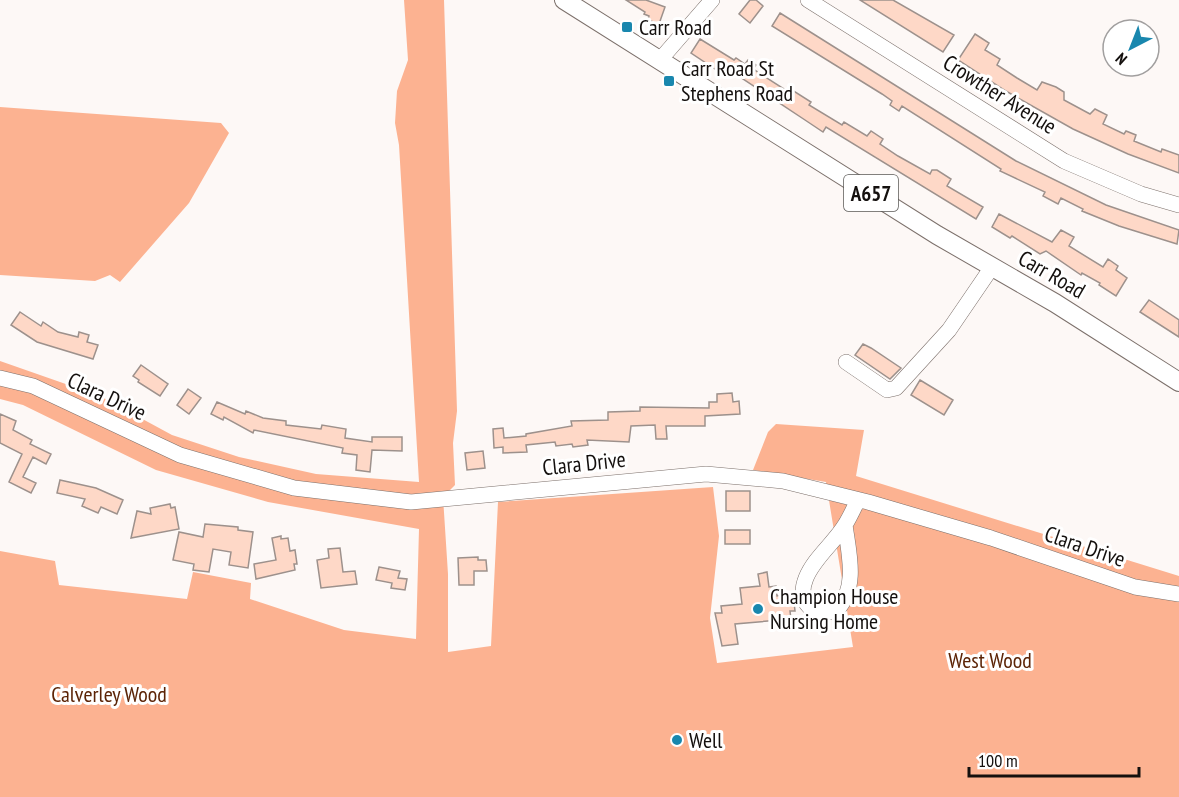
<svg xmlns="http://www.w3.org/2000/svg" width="1179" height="797" viewBox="0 0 1179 797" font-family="'PT Sans Narrow',sans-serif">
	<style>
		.forest { fill: #fcb291 }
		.building { fill: #fed8c7; stroke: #9d918c; stroke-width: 1.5 }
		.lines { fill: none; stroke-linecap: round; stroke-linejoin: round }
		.minor-casing { stroke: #7c706b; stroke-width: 16 }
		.major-casing { stroke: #7c706b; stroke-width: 20 }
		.minor { stroke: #fff; stroke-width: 15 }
		.major { stroke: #fff; stroke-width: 18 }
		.poi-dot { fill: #1987ae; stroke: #fff; stroke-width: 2 }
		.labels { text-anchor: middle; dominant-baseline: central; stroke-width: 6; stroke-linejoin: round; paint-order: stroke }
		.shield { fill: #fff; stroke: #5a5856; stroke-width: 1.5 }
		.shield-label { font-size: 21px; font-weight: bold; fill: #14100e }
		.poi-label { font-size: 22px; fill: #14100e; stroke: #fff; text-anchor: start }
		.street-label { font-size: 22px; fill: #14100e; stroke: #fff }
		.park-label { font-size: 22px; fill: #5c2406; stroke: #fff }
	</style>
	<rect width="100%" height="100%" fill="#fdf8f6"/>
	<path class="forest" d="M404,0H444L457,411L453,443L455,485L443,497L448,574V652L491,646L498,502L713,487L719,536L710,618L717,663L853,647L826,482L753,470L768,432L776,424L864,430L856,476L1179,576V797H0V551L55,561L59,585L187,599L193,572L251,583L250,599L344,630L416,639L419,529L268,502L156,470L23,405L0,399V361L100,396L172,435L239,457L316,474L419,482L399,145L395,123L397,91L408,60Z
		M0,107L221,123L229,133L189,203L120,282L110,275L95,281L0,275Z"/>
	<path class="building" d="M626,0H646L665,7L659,24L648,20L649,16L644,14L645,12Z
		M750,0H756L763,6L750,23L739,14Z
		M860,0H893L954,35L943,52Z
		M780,13L1016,161L1106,205L1179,230L1177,244L1119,226L1082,211L1083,209L1061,198L1058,204L1043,196L1045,192L1000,171L1001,169L902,106L899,111L890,105L892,101L882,94L772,26Z
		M975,34L989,43L985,50L1000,59L997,65L1017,78L1037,90L1042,82L1056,87L1064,92V100L1090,114L1095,109L1107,115L1103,124L1124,134L1126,131L1136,135L1134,141L1161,152L1162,149L1179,155V173L1128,154L1073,129L1004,90L958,60Z
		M700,39L734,60L736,58L745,64L748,60L756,65L753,69L787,91L789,88L811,102L809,105L842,125L844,122L867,136L871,131L883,139L880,144L898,156L930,174L932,170H937L951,179L947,186L983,207L976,219L826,127L823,132L805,120L722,65L718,71L691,53Z
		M999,214L1052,242L1061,230L1074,237L1069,246L1103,267L1108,259L1118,266L1116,270L1127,278L1116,296L1099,285L1100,283L1082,273L1081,275L1046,251L1040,254L1012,236L1010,238L992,227Z
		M1149,300L1179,320V337L1140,312Z
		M20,312L41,326L43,322L58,332L78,337L79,332L89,335L87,342L98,345L93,359L37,342L11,325Z
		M863,344L871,348L901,368L890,379L855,355Z
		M141,365L168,384L160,396L138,382L139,380L133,376Z
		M920,380L953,400L944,415L911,395Z
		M188,389L201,398L189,414L177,405Z
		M732,393L733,402L739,401L740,414L705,416V426H666L667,439H656L655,425L631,426L629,442L587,440L588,445L573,447L572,444L556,446L555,442L526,445L527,452L503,453V447L494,448L493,429L503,428L504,438L526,436V434L572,426L571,421L608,420V412L640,411V407L709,408V402H717V394Z
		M217,402L245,414L246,411L263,418L286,421V425L321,429L322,425L346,429L345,438L372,442V437H402V451L372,450L370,472L356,470L357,455L342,453L343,448L254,430L253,433L224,417L223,420L211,414Z
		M0,414L16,421L13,430L32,440L30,444L51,454L46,464L33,457L23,477L36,483L31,493L9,482L22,454L0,443Z
		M483,451L485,468L467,470L465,453Z
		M60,480L96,488L123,500L117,514L101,507L98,513L82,506L85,499L57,493Z
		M726,491H750V511H726Z
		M170,504L171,508L175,507L179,529L131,538L137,511L151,514L150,508Z
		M205,524L238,527V530L253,532L248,568L229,565L231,552L213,549L209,572L193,570L194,564L173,560L179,532L203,537Z
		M725,530H750V544H725Z
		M281,536V539L288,538L290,551L295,550L297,564H294L295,570L256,579L254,564L276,560L272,538Z
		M340,548L343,572L355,571L357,584L321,588L317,560L329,558L328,549Z
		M478,557V560H486L487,571H474V585H459L458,558Z
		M379,567L400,571L398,578L407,579L405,590L391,588L392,583L376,580Z
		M767,572L769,587L776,586L777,596L789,594L790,603L794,602L795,611H790L791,619L735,624L738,644L722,646L715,613H722L721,606L742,604L740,588L760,586L758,574Z"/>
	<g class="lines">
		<defs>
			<path id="minor" d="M808,0L1064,161L1141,194L1179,205
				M659,61L712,0
				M846,362L887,390L896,388L949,330L992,267
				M0,378L33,386L180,455L294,488L411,502L706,474L783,481L868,502L991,538L1135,587L1179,594
				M845,525C849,554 858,587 837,610C813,618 796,603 806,578C814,558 834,543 845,525C850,517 854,508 858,500"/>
			<path id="major" d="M564,0L937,235L1055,303L1179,382"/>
		</defs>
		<use href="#minor" class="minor-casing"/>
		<use href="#major" class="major-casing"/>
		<use href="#minor" class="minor"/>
		<use href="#major" class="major"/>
	</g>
	<g class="poi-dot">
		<rect x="621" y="21" width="12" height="12" rx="3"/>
		<rect x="663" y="75" width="12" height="12" rx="3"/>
		<circle cx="758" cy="609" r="6"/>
		<circle cx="677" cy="740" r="6"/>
	</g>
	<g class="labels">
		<rect class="shield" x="844" y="175" width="54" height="36" rx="4.5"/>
		<g class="shield-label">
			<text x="871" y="193">A657</text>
		</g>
		<g class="poi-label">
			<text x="639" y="27">Carr Road</text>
			<text x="681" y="68">Carr Road St<tspan x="681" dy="25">Stephens Road</tspan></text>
			<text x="770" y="596">Champion House<tspan x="770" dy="25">Nursing Home</tspan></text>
			<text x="689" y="740">Well</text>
		</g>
		<g class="street-label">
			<text transform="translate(1000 94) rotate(32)">Crowther Avenue</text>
			<text transform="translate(1052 274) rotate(30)">Carr Road</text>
			<text transform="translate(107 396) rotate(25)">Clara Drive</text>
			<text transform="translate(584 463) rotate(-6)">Clara Drive</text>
			<text transform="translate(1085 546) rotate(19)">Clara Drive</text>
		</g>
		<g class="park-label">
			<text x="990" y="660">West Wood</text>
			<text x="109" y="694">Calverley Wood</text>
		</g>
	</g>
	<g transform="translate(1131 48) rotate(222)"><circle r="28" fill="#ffffff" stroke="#a19f9f" stroke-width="1.5"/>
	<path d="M0-4.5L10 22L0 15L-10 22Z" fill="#1987ae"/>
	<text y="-9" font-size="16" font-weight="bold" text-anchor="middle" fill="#14100e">N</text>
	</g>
	<path d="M969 767v9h170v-9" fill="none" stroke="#14100e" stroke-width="3"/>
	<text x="978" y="767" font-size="18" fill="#14100e" stroke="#ffffff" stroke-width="4.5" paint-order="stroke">100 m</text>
</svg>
